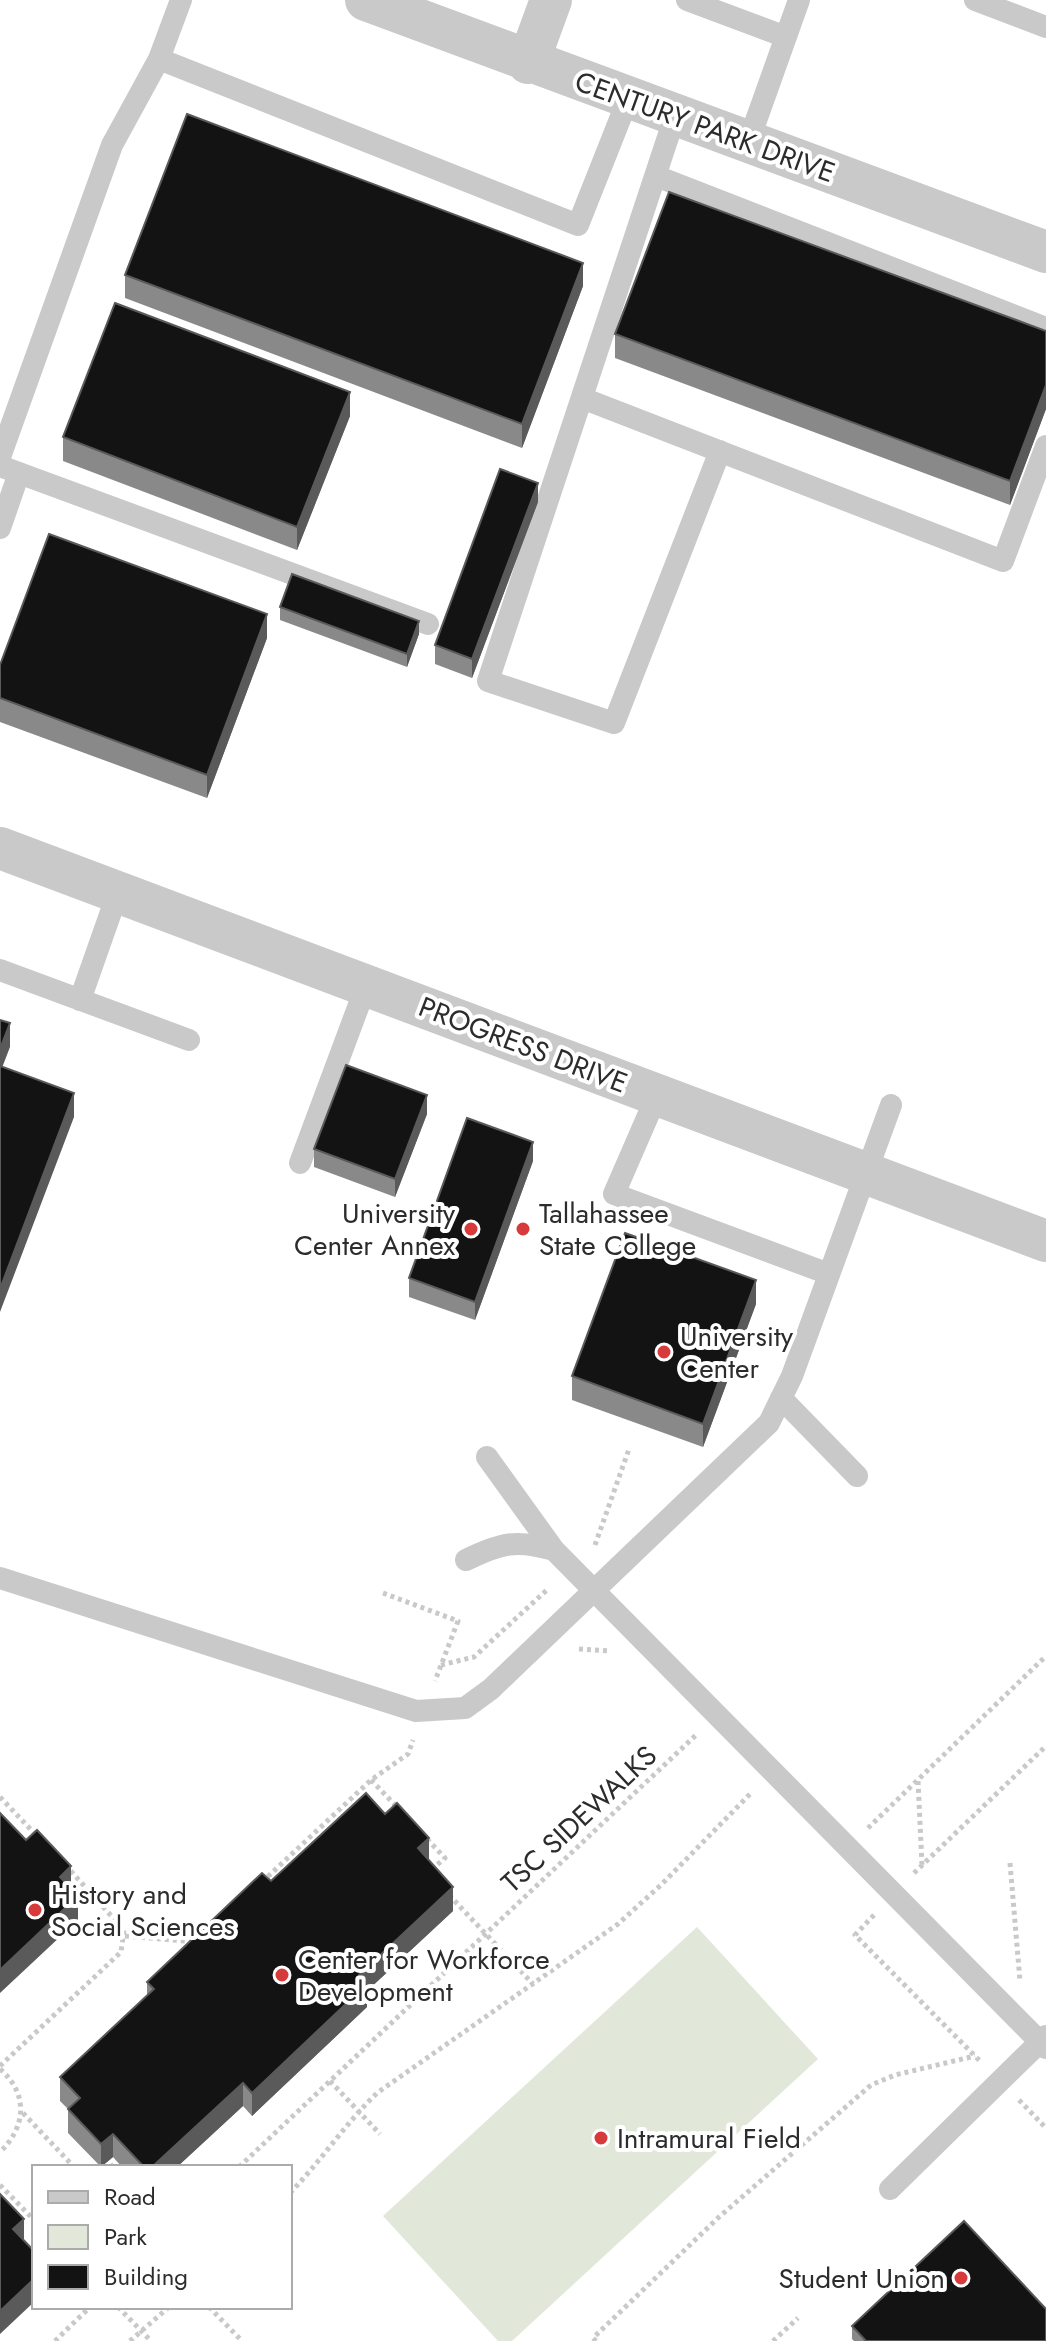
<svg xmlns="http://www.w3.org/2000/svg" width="1046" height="2341" viewBox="0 0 1046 2341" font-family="Jost,sans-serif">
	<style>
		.green { fill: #e1e8da }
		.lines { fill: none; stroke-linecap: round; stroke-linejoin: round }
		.path { stroke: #c9c9c9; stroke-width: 5; stroke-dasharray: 4 4; stroke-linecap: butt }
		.lane { stroke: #c9c9c9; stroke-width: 22 }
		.street { stroke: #c9c9c9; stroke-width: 42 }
		.wall { fill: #898989 }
		.shaded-wall { fill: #5a5a5a }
		.building { fill: #131313; stroke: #5a5a5a; stroke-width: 2 }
		.poi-dot { fill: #d63a3a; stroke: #fff; stroke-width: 3 }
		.labels { text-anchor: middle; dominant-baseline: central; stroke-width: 8; stroke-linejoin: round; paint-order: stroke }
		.street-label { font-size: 28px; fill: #2c2c2c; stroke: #fff }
		.poi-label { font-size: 28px; fill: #2c2c2c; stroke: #fff; text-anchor: start }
	</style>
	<rect width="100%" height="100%" fill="#fff"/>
	<path class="green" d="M697,1927L818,2059L512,2341H498L383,2216Z"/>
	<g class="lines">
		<path class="path" d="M595,1545L629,1449
			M383,1593L458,1621L435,1681
			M579,1649L611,1651
			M441,1665L474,1657L549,1588
			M371,1780L398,1808
			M918,1781L922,1865
			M0,1797L37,1836
			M868,1828L1046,1656
			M427,1839L445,1858L430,1871
			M1010,1863L1020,1981
			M914,1873L1046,1746
			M262,1882L371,1780L408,1754L413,1740
			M449,1895L533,1984
			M874,1915L855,1935L981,2062
			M125,1936L196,1942
			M0,2066L121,1952L124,1930L69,1869
			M0,2069C29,2094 26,2127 0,2152
			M330,2081L380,2134
			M1019,2100L1046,2128
			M23,2113L74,2167
			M111,2167L117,2161
			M239,2167L696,1735
			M0,2185L34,2220
			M290,2193C321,2161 345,2124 377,2093L618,1924L662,1884L752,1792
			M118,2307L151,2341
			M209,2307L242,2341
			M55,2341L90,2307
			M130,2341L169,2307
			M596,2341L593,2338L719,2217L871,2085L895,2075L975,2056
			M773,2341L798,2318"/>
		<path class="lane" d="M687,0L786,37
			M975,0L1046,27
			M159,59L578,225L628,99
			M675,116L488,681L614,723L720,451
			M748,143L799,0
			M656,176L1046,328
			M582,398L1003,561L1046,446
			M0,457L112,145L159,59L181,0
			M0,466L428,624
			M0,528L19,473
			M0,970L189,1040
			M80,1000L118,892
			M657,1095L614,1194L829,1274
			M300,1163L366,986
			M781,1398L857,1476
			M487,1457L554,1550L1046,2048
			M466,1560C501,1543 516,1539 554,1550
			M0,1578L416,1711L465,1708L491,1689L769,1423L792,1376L891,1105
			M890,2189L1046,2036"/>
		<path class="street" d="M366,0L1046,252
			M528,63L551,0
			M0,848L1046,1241"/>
	</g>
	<path class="wall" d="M125,275L583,286L522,448L125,298Z
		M1046,331V409L1010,505L615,358V334Z
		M350,416L297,550L63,461V437Z
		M538,502L472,678L435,664V645Z
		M280,607L419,634L407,667L280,620Z
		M267,638L207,798L0,722V665Z
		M427,1114L395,1197L314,1167V1149Z
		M533,1161L475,1320L409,1297V1278Z
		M756,1304L703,1447L572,1400V1376Z
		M429,1861L453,1911L367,1991V2007L252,2116L243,2106L177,2167H122L113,2157L101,2167L68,2133V2109L60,2101V2077L147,1996V1982L271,1881Z
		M852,2326L1046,2341H854L852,2339Z"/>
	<path class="shaded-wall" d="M583,263V286L522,448V424Z
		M1046,385V409L1010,505V481Z
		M350,392V416L297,550V527Z
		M538,483V502L472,678V659Z
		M267,614V638L207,798V775Z
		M419,621V634L407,667V654Z
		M10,1023V1047L0,1073V1049Z
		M74,1093V1117L0,1312V1289Z
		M427,1095V1114L395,1197V1179Z
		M533,1142V1161L475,1320V1302Z
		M756,1280V1304L703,1447V1424Z
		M429,1838V1862L418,1848Z
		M71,1866V1890L60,1877Z
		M453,1887V1911L367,1991V2007L252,2116V2093L359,1975Z
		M78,1896V1920L0,1993V1970Z
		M243,2083V2106L177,2167H152Z
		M113,2134V2157L101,2167V2144Z
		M24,2219V2243L13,2229Z
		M34,2279V2302L0,2334V2311Z"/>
	<path class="building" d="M187,114L583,263L522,424L125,275Z
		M669,192L1046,331V385L1010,481L615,334Z
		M115,303L350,392L297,527L63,437Z
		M500,469L538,483L472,659L435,645Z
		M49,534L267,614L207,775L0,698V665Z
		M292,574L419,621L407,654L280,607Z
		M0,1020L10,1023L0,1049Z
		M346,1065L427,1095L395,1179L314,1149Z
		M0,1066L74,1093L0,1289Z
		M467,1118L533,1142L475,1302L409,1278Z
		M625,1233L756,1280L703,1424L572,1376Z
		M366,1793L385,1814L397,1803L429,1838L418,1848L453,1887L359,1975L367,1984L252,2093L243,2083L152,2167H144L113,2134L101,2144L68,2109L80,2098L60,2077L154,1989L147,1982L262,1873L271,1881Z
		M0,1813L26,1840L37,1830L71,1866L60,1877L78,1896L0,1970Z
		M0,2194L24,2219L13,2229L34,2251V2279L0,2311Z
		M964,2221L1046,2309V2341H866L852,2326Z"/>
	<g class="poi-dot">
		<circle cx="471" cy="1229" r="8"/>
		<circle cx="523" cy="1229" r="8"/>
		<circle cx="664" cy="1352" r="8"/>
		<circle cx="35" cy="1910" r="8"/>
		<circle cx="282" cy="1975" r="8"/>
		<circle cx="601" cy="2138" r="8"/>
		<circle cx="961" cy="2278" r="8"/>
	</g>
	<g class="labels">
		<g class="street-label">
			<text transform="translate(705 127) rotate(20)">CENTURY PARK DRIVE</text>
			<text transform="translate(523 1045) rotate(21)">PROGRESS DRIVE</text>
			<text transform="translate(579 1819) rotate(-43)">TSC SIDEWALKS</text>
		</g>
		<g class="poi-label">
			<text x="455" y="1213" text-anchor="end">University<tspan x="455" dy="32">Center Annex</tspan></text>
			<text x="539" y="1213">Tallahassee<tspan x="539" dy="32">State College</tspan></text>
			<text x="680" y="1336">University<tspan x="680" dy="32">Center</tspan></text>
			<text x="51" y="1894">History and<tspan x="51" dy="32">Social Sciences</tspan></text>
			<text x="298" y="1959">Center for Workforce<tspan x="298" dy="32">Development</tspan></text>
			<text x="617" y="2138">Intramural Field</text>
			<text x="945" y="2278" text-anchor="end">Student Union</text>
		</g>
	</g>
	<rect x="32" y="2165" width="260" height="144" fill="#ffffff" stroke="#ababab" stroke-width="2"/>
	<rect x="48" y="2191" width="40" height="12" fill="#c9c9c9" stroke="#ababab" stroke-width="2"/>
	<text x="104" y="2205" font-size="24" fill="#2c2c2c">Road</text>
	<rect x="48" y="2225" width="40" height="24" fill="#e1e8da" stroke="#ababab" stroke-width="2"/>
	<text x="104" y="2245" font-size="24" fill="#2c2c2c">Park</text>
	<rect x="48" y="2265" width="40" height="24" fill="#131313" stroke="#ababab" stroke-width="2"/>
	<text x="104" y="2285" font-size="24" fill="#2c2c2c">Building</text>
</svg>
